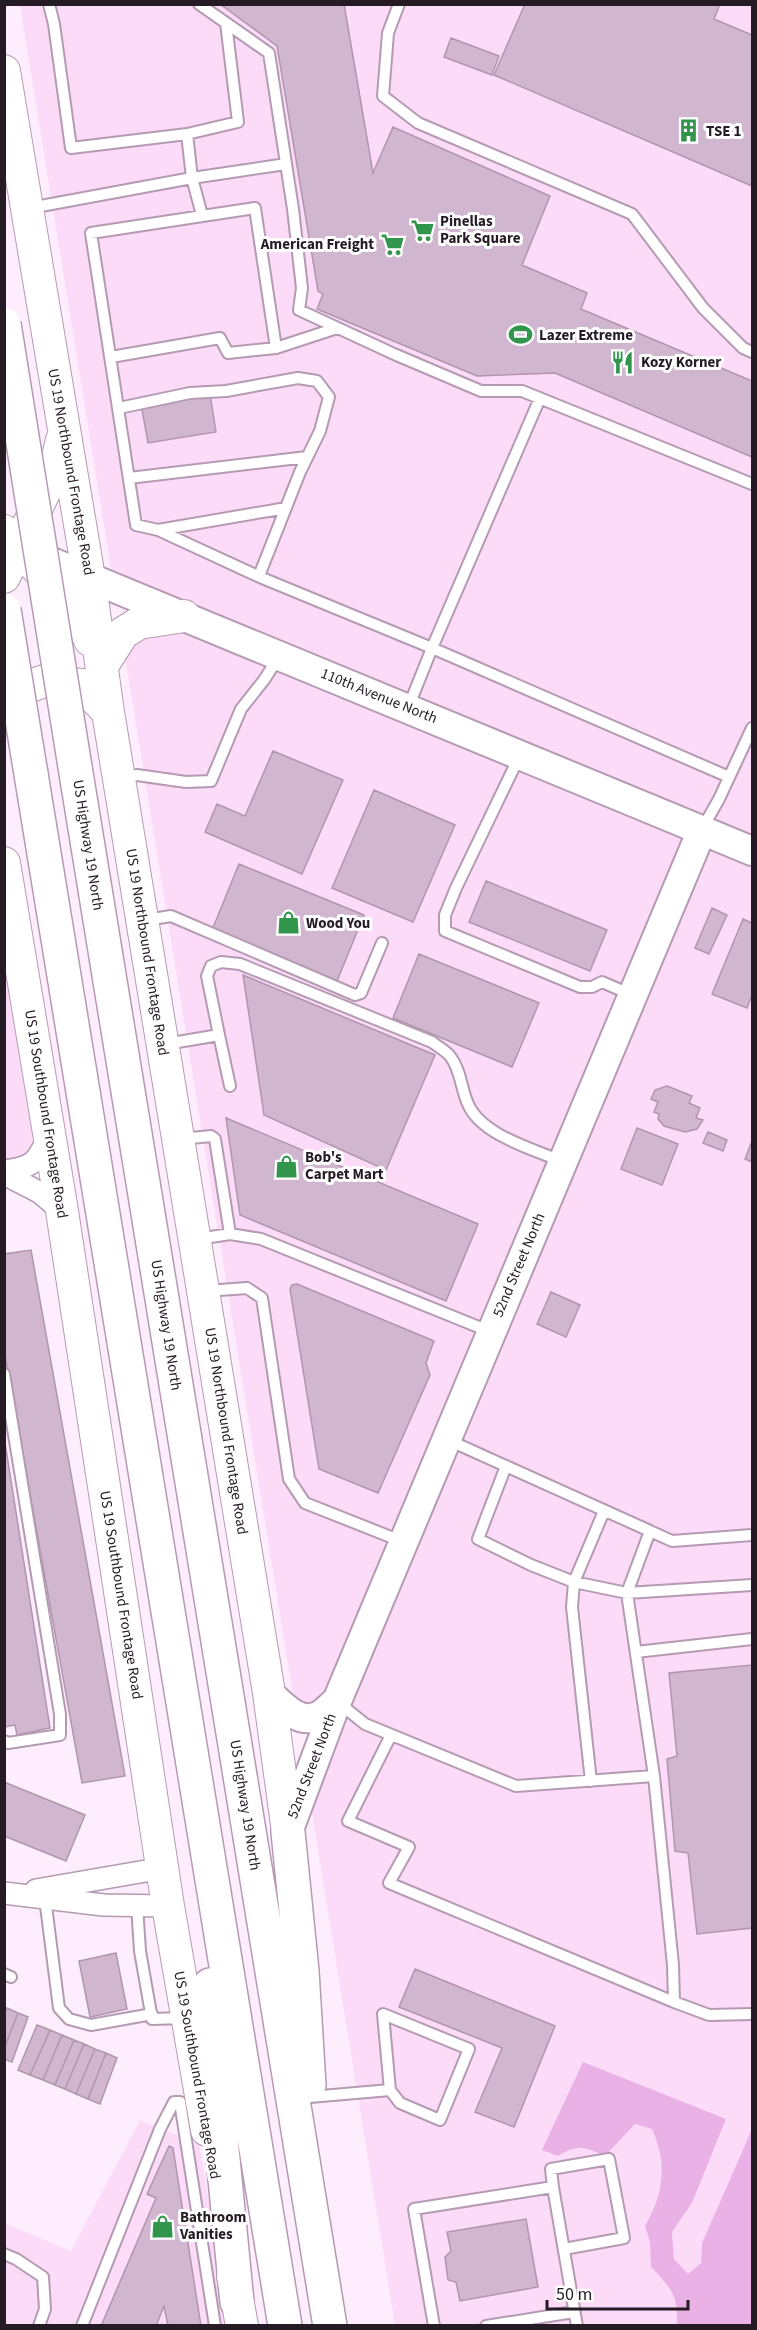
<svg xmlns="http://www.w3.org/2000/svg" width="757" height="2330" viewBox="0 0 757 2330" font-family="'Source Sans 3',sans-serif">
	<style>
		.built { fill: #fcdbf9 }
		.water { fill: #eab1e6 }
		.building { fill: #d0b6ce; stroke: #b096ad; stroke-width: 1.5 }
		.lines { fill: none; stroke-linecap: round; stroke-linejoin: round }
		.lane-casing { stroke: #b49bb2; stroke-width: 14 }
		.street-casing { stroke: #b49bb2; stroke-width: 24 }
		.secondary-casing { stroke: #b49bb2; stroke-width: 32 }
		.primary-casing { stroke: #b49bb2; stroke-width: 34 }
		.highway-casing { stroke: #b49bb2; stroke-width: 36 }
		.lane { stroke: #fff; stroke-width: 10 }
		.street { stroke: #fff; stroke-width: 21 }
		.secondary { stroke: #fff; stroke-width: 28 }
		.primary { stroke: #fff; stroke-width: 32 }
		.highway { stroke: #fff; stroke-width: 33 }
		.highway-bridge-casing { stroke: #b49bb2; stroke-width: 36; stroke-linecap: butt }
		.highway-bridge { stroke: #fff; stroke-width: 33 }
		.labels { text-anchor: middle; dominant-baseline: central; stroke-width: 6; stroke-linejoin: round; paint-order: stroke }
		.poi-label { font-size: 15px; font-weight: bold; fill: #241b24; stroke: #fff; text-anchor: start }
		.street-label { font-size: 15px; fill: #241b24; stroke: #fff }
	</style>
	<rect width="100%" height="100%" fill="#feeefd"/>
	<path class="built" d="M20,5H752V840L112,575Z
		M182,627L688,836L329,1694L315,1706L294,1701L124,650L130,641Z
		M706,843L752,863V2129L702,2243L701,2263L688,2275L674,2259L672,2232L692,2203L726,2120L583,2062L558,2156L572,2147L590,2150L605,2156L635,2124L652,2129L658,2145L662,2185L656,2208L646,2226L650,2242L652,2267L667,2283L678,2302L677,2325H395L310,1801Z
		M4,924L39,1134L32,1150L23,1158L4,1161Z
		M140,2120L199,2144L231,2325H5L4,2223L71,2251Z"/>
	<path class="water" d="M583,2062L726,2119L692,2203L672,2232L674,2259L688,2274L701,2263L702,2243L752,2129V2325H677C678,2295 672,2289 651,2267L650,2242L645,2226C664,2194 667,2164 652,2129L635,2124L605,2156C584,2147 578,2144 558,2156L542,2150Z"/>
	<path class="building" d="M220,4H344L373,173L393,127L550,196L522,265L587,293L581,309L752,381V457L555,373L477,376L317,309L323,294L318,291L277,46Z
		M525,4H720L714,19L752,35V186L494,75Z
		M451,38L499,56L492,75L444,57Z
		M210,394L216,432L148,443L141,404Z
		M273,751L343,780L302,874L205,832L217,804L245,816Z
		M374,790L455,825L413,922L332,888Z
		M239,864L364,915L337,981L212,930Z
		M486,881L607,930L590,971L469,922Z
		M712,908L727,915L709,954L695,948Z
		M743,919L752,923V995L747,1008L712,994Z
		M419,954L539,1003L512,1067L393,1018Z
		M243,975L435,1055L386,1170L264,1115Z
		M667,1086L692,1096L689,1103L700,1108L696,1118L703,1120L697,1129L685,1132L664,1126L658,1119L659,1114L654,1112L658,1102L651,1099L655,1090Z
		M226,1118L478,1224L446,1301L240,1215Z
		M637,1128L678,1144L662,1185L621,1169Z
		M708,1132L727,1140L723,1151L703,1143Z
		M752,1141V1162L745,1159Z
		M31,1250L125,1776L82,1783L4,1350V1254Z
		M297,1284L434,1341L426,1363L430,1375L378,1493L319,1469L290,1289L292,1285Z
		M551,1292L580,1305L566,1337L537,1324Z
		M4,1436L50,1728L17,1735L15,1725L4,1727Z
		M752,1665V1928L697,1934L688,1853L675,1851L667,1759L677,1756L669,1673Z
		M4,1782L85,1815L66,1861L4,1836Z
		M116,1953L127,2009L90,2017L79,1961Z
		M415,1969L555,2026L514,2127L475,2112L502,2048L399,2007Z
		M7,2008L18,2013L4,2049V2015Z
		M18,2013L28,2017L12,2062L4,2059V2049Z
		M37,2025L50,2030L30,2075L18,2070Z
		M50,2030L62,2035L43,2080L30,2075Z
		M62,2035L74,2040L55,2085L43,2080Z
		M74,2040L84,2044L65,2089L55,2085Z
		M84,2044L95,2049L76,2094L65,2089Z
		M95,2049L106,2053L88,2099L76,2094Z
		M106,2053L117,2058L100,2104L88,2099Z
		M169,2146L173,2148L201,2326H168L164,2306L156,2326H101L156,2198L147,2194Z
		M526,2219L538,2287L460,2301L456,2282L448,2280L445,2257L451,2251L447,2232Z"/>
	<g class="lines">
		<defs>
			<path id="lane" d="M199,4L269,53L293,209L302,288L299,310L394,354L481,391H522L752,484
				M399,4L388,33L383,96L418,123L632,214L703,308L743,348L752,352
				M187,134L238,122L226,23
				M30,208L192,178L187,134L71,148L54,24L49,4
				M202,215L192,178L286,164
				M337,328L276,348L255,208L91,233L136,525L158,530L262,578L432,648L540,398
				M111,357L220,338L228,353L276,348
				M119,408L190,393L226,391L298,378L317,381L329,397L320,431L300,472L259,576
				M129,478L307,457
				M158,530L286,508
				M408,708L432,648L729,777
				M519,757L456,888L445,915V931L580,987H592L602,982L632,995
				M123,778L137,775L186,782L211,781L241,709L264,680L278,658
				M702,829L719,799L752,728
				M146,920L171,916L355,995L361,993L382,943
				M219,1035L207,976L211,966L221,962L240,964L432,1042C437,1046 446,1051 450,1056C461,1070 461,1089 468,1104C481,1135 533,1149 561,1161
				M166,1044L219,1035L230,1086
				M181,1139L211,1136L215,1139L230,1234
				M198,1239L230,1234L261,1239L491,1332
				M206,1291L247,1288L262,1298L289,1479L305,1503L401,1541
				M4,1374L60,1714V1735L8,1743L4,1741
				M506,1466L478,1539L531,1565L574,1582L627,1593L752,1585
				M650,1531L672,1541L752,1535
				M636,1652L752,1639
				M339,1703L365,1724L516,1786L654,1776L627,1593L650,1531L446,1439
				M391,1735L348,1821L409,1847L389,1883L674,2002
				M654,1776L673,1965L674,2002L709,2015L752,2014
				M591,1781L572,1607L574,1582L604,1511
				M45,1898L59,2008L69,2019L91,2025L152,2014
				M137,1905L140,1951L152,2019L184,2018
				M4,1974L11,1977
				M310,2097L390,2090L400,2103L440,2120L469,2049L383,2014L390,2090
				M553,2187L551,2169L609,2159L624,2238L564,2249
				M4,2254L16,2259L43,2277L45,2309L39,2326
				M82,2326L160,2129L174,2102H180L215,2326
				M434,2326L414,2209L553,2187L577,2326
				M486,2326L574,2312"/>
			<path id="street" d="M4,1171C35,1167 36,1162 50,1135
				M4,1174L39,1192L62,1211
				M36,1890L163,1868
				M4,1893L103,1905L168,1906"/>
			<path id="secondary" d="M25,551L752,851
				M269,1693C282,1705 299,1725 318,1716C325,1713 331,1705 337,1701
				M288,1832L337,1701L702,830"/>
			<path id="primary" d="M4,71L89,578L108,712L269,1693L288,1832
				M4,531L18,549L75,606L90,640
				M4,577L55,469L62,440
				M102,666L123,633L139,623L184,616
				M4,701L14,692L47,680L82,685L108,712
				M4,863L62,1211L168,1906L207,2130
				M233,2276L242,2326"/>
			<path id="highway" d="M75,767L330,2326
				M31,774L285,2326
				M288,1832L302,1971L309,2085
				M210,1985L216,2087L237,2302"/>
		</defs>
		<use href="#lane" class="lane-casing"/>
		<use href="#street" class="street-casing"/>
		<use href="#secondary" class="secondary-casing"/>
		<use href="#primary" class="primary-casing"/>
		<use href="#highway" class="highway-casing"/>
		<use href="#lane" class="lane"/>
		<use href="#street" class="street"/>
		<use href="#secondary" class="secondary"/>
		<use href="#primary" class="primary"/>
		<use href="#highway" class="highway"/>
		<defs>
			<path id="highway-bridge" d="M4,324L75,767
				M4,610L31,774"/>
		</defs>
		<use href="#highway-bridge" class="highway-bridge-casing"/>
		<use href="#highway-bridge" class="highway-bridge"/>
	</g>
	<defs>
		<symbol id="building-bare" viewBox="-9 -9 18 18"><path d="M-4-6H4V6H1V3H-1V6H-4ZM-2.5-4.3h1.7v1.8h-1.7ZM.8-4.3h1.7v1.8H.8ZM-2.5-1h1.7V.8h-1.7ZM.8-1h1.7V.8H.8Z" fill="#31964c" stroke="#fff" stroke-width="2.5" paint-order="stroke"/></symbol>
		<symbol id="supermarket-bare" viewBox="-9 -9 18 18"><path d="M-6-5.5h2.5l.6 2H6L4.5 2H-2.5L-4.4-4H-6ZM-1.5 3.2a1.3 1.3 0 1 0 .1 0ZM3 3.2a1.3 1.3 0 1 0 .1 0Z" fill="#31964c" stroke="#fff" stroke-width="2.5" paint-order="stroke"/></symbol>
		<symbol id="stadium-bare" viewBox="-9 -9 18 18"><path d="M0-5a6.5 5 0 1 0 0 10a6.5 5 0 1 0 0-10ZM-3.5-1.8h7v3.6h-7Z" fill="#31964c" stroke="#fff" stroke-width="2.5" paint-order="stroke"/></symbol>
		<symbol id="restaurant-bare" viewBox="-9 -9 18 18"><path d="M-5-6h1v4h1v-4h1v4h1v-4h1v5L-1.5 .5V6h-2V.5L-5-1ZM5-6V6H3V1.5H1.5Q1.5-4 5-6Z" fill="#31964c" stroke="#fff" stroke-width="2.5" paint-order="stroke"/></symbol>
		<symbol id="shop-bare" viewBox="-9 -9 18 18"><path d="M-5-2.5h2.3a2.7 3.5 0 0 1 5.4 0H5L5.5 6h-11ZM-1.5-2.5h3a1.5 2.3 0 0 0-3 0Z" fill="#31964c" stroke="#fff" stroke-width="2.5" paint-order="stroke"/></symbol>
	</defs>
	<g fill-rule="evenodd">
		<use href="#building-bare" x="672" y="114" width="33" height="33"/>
		<use href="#supermarket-bare" x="406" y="214" width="33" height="33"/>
		<use href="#supermarket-bare" x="376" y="228" width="33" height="33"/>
		<use href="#stadium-bare" x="504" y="318" width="33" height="33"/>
		<use href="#restaurant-bare" x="606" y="346" width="33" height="33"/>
		<use href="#shop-bare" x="272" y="906" width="33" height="33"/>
		<use href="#shop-bare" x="270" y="1150" width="33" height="33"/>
		<use href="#shop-bare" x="146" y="2210" width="33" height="33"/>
	</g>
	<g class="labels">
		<g class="poi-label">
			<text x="706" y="131">TSE 1</text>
			<text x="440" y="221">Pinellas<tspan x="440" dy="17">Park Square</tspan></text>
			<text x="374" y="244" text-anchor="end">American Freight</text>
			<text x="539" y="335">Lazer Extreme</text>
			<text x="641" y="362">Kozy Korner</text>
			<text x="306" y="923">Wood You</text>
			<text x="305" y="1157">Bob's<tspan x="305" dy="17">Carpet Mart</tspan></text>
			<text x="180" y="2217">Bathroom<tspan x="180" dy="17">Vanities</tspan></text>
		</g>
		<g class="street-label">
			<text transform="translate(71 472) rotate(80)">US 19 Northbound Frontage Road</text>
			<text transform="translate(379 696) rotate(22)">110th Avenue North</text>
			<text transform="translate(88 845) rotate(81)">US Highway 19 North</text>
			<text transform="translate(147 952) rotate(81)">US 19 Northbound Frontage Road</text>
			<text transform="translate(46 1114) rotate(81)">US 19 Southbound Frontage Road</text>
			<text transform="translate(519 1265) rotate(-67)">52nd Street North</text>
			<text transform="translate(166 1325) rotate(81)">US Highway 19 North</text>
			<text transform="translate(226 1431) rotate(81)">US 19 Northbound Frontage Road</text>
			<text transform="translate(121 1595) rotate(81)">US 19 Southbound Frontage Road</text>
			<text transform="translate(312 1766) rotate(-69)">52nd Street North</text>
			<text transform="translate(245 1805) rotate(81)">US Highway 19 North</text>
			<text transform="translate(197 2075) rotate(80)">US 19 Southbound Frontage Road</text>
		</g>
	</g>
	<rect width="757" height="2330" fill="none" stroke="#241b24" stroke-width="12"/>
	<path d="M547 2300v9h141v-9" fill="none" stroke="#241b24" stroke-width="3"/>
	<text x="556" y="2300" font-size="18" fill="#241b24" stroke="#ffffff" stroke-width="4.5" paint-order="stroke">50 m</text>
</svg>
